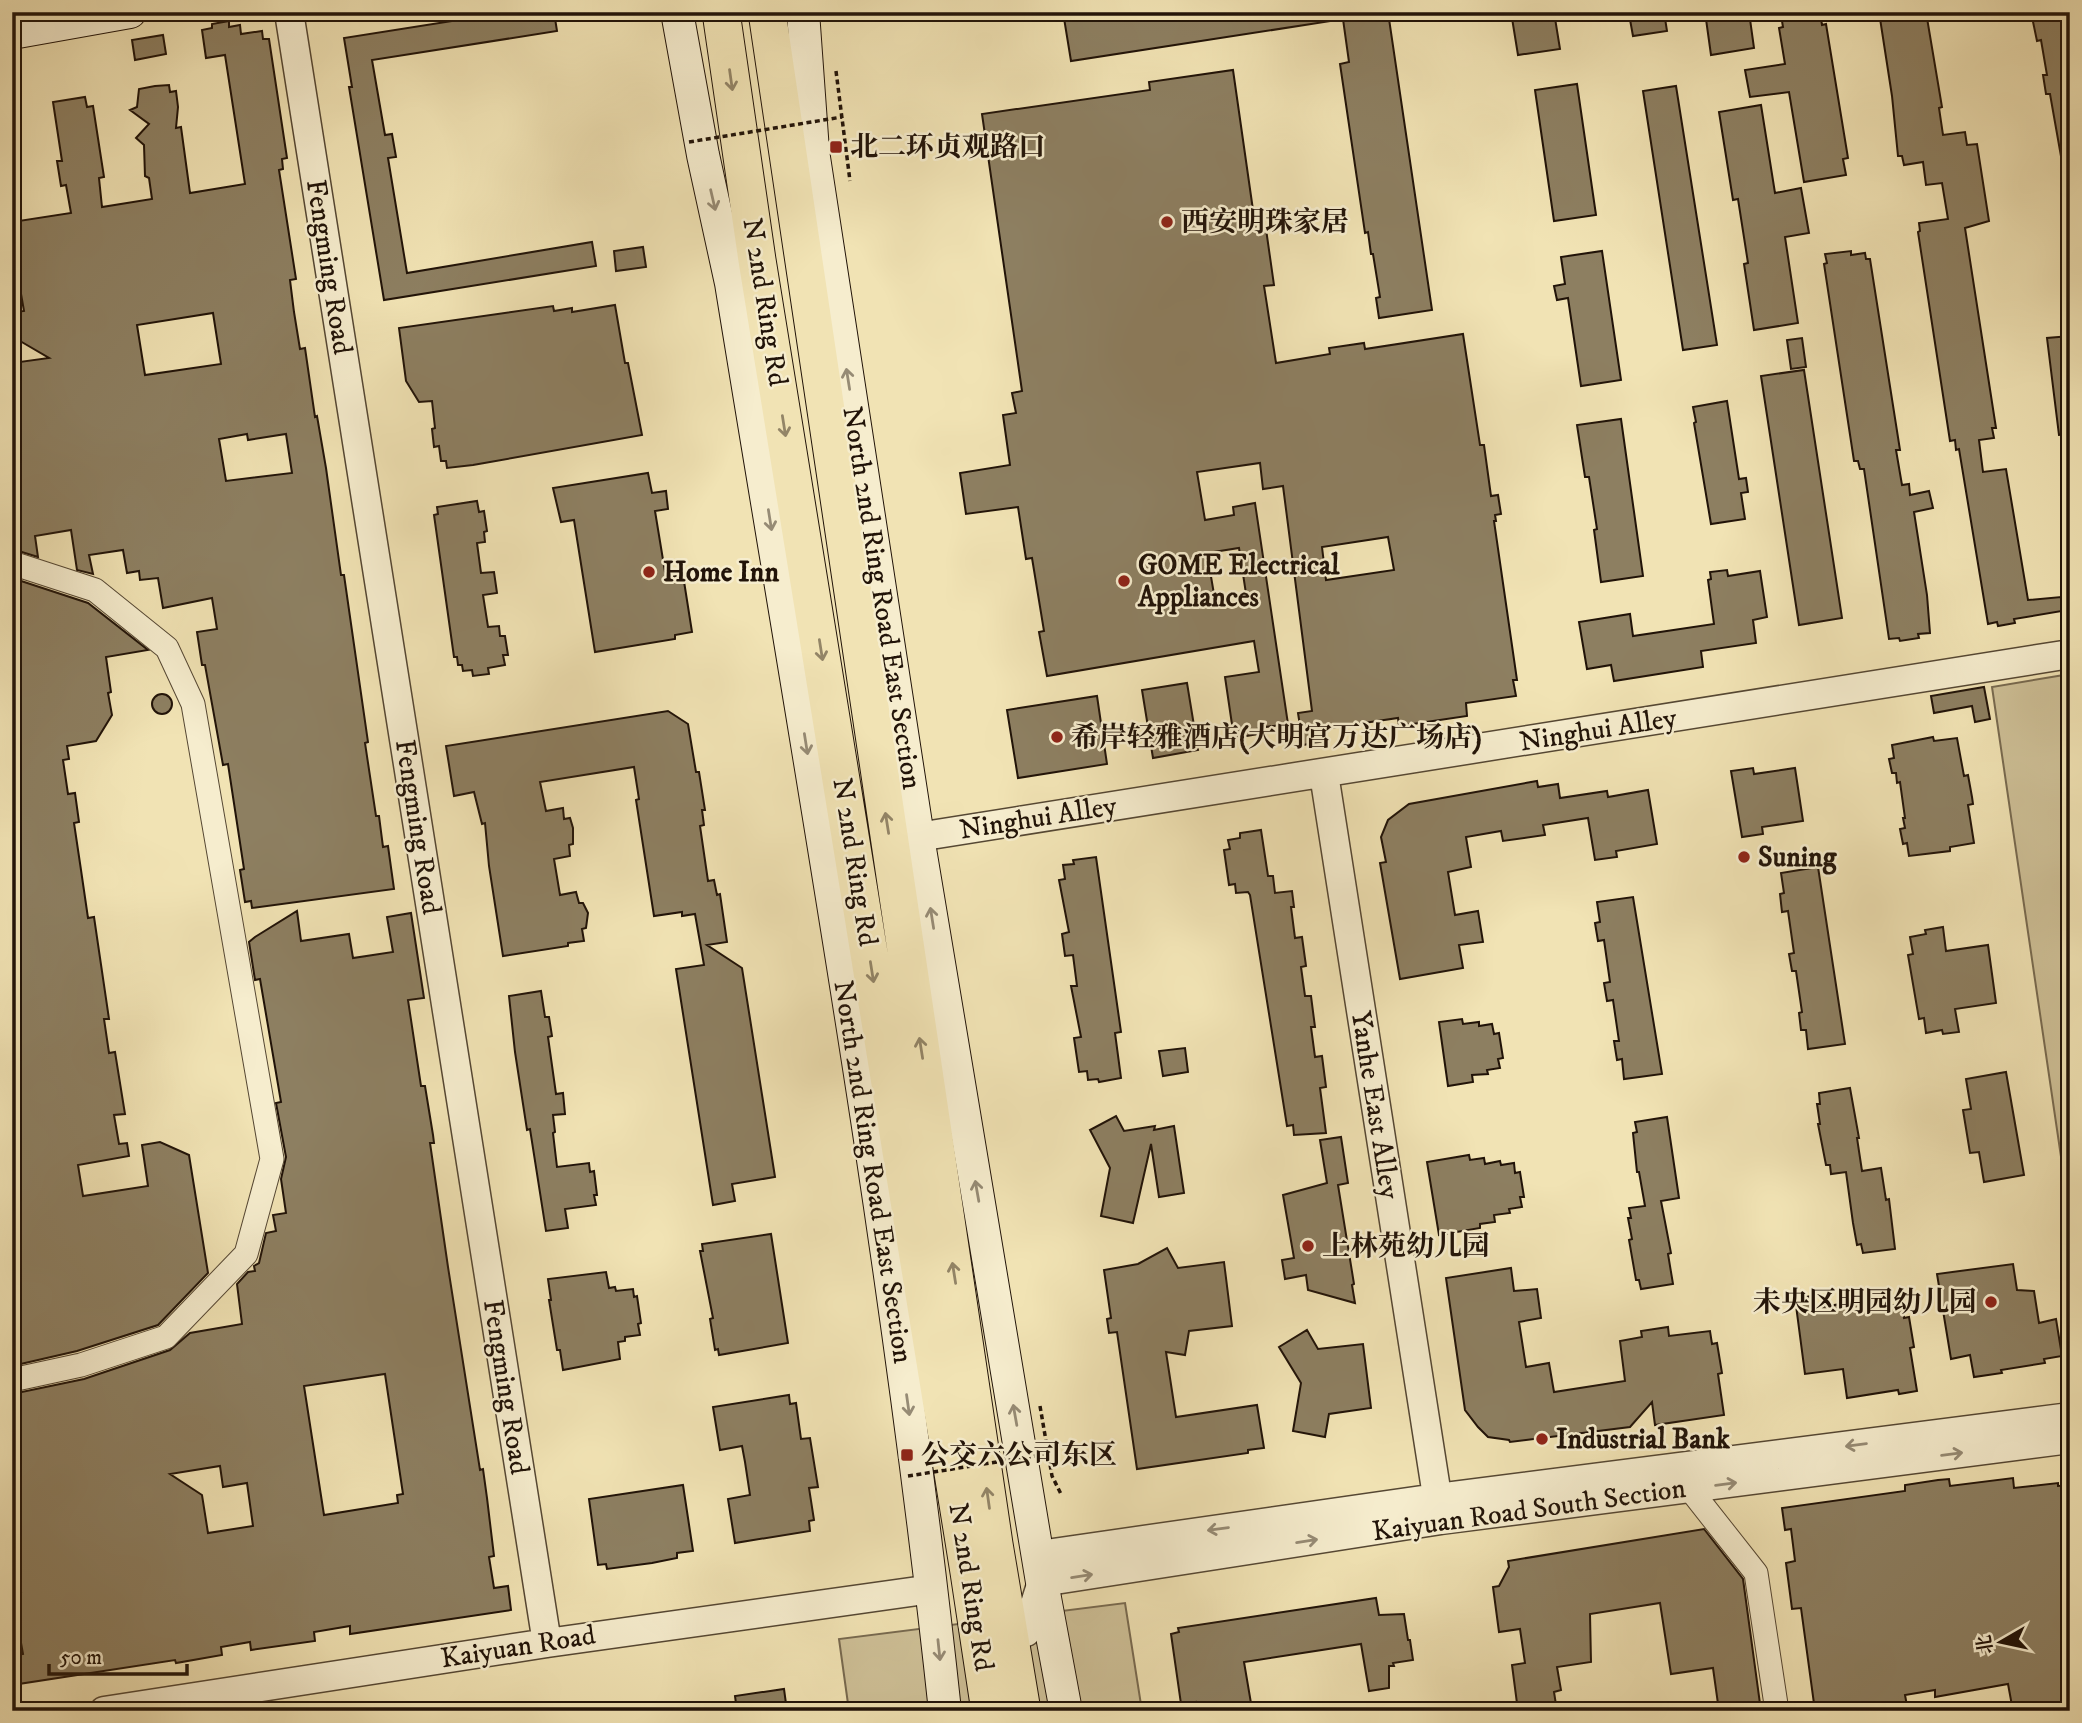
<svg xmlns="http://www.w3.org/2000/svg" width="2082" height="1723" viewBox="0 0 2082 1723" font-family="'IM FELL DW Pica','Noto Serif SC',serif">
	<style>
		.green { fill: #cec097; stroke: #786a50; stroke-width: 2 }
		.building { fill: #8d7f61; stroke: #211308; stroke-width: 2; fill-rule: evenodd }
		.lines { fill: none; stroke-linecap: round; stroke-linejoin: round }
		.minor-casing { stroke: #554733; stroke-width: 25 }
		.tertiary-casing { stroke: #554733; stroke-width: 31 }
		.secondary-casing { stroke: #211308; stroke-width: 34 }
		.trunk-casing { stroke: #211308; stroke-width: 39 }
		.path { stroke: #211308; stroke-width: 3.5; stroke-dasharray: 5 3.5; stroke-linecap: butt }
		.minor { stroke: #f6edce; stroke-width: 23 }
		.tertiary { stroke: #f6edce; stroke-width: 28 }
		.secondary { stroke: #f6edce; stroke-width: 32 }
		.trunk { stroke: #f1e3b4; stroke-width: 37 }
		.path-bridge { stroke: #211308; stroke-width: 3.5; stroke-dasharray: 5 3.5; stroke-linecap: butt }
		.oneway { stroke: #938567 }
		.oneway2 { stroke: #968b75 }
		.poi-dot { fill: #8f2418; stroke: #f6edce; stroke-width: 2.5 }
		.labels { text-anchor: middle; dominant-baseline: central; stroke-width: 5; stroke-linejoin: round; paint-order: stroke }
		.poi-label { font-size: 28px; font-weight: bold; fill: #211308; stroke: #f6edce; text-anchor: start }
		.street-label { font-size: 28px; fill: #211308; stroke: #f6edce }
	</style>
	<rect width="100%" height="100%" fill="#f1e3b4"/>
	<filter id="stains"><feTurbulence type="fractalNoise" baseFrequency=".00286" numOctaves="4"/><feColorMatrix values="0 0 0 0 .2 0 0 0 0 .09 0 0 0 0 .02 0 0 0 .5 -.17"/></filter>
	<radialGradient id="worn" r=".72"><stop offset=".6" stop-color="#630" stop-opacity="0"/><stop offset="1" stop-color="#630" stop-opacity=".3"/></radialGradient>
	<path class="green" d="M2070,674V1218L1992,687Z
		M1125,1603L1142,1711H849L839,1639Z"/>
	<path class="building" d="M509,12H554L557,31L372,60L385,135L392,134L396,157L388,158L407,273L592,242L596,266L384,300L349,87H352L344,38Z
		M1063,12H1331V21L1071,61Z
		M1342,12H1388L1432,310L1379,318L1376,298L1380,297L1373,254H1371L1368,232L1365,233L1340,64L1349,62Z
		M1511,12H1554L1560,49L1518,55Z
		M1637,12H1664L1667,31L1633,36L1629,14Z
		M1705,12H1749L1754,48L1711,55Z
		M1798,12H1820L1822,25L1826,24L1848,158L1843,159L1846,175L1804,182L1789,92L1750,97L1745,70L1785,64L1779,28L1783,27L1781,15Z
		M1879,12H1926L1942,107L1939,108L1943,135L1965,132L1967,145L1977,144L1989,221L1965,228L1996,428H1992L1994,438L1979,440L1983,472L2006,469L2028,600L2061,597L2062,611L2014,619L2015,623L1998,626L1997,622L1988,624L1959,449L1956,450L1955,440L1950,441L1918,232L1920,231L1919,223L1948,219L1942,183L1926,185L1923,162L1904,165L1902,156H1898L1892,96Z
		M2031,12H2070V162H2062L2050,94H2046L2043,75H2047L2041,40L2037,41Z
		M229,21V27L240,25L241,34L262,31L263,39H269L287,158L282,159L283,169L279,170L296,279L290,280L294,312L300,349L305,348L315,417L317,416L326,468L341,575H344L368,742L365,743L376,816H379L383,847L388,846L394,889L252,908L251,901L245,902L240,870L244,869L228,764L223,765L205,665H202L197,632L217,629L212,598L163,608L158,578L140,580L139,571L127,573L123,550L89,555L93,574L77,570L71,530L35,536L38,557L12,549V363L49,358L20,341L16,312L24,311L18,277L12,278V222L71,213L66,185L61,186L57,161H62L53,102L85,97L87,107L93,106L104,177L99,178L102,207L152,199L149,178L145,176L144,145L136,138L149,124L130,110L137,107L139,89L155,86L169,85L170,92L176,91L178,107L176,128L181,127L190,193L245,184L225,55L206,58L202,30L212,28V24ZM213,313L221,364L145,375L137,325ZM247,434L248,440L286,434L292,473L226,481L219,439Z
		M163,35L166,54L135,60L132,40Z
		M1233,70L1256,231L1266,229L1274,285L1264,286L1276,363L1330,354L1329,348L1364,343L1365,349L1463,334L1480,445H1484L1491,496L1498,495L1501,514L1495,515L1496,521H1494L1517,680H1513L1516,696L1466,703L1467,716L1399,726L1398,718L1323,729L1325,741L1303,745L1298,713L1312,711L1283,486L1263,489L1260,463L1197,472L1205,520L1234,515L1233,507L1255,503L1288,724L1258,728L1259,734L1234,738L1225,677L1259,672L1254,641L1047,676L1039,632L1044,631L1032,558L1026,559L1018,507L966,514L960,473L1010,465L1003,415L1016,413L1012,393L1022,391L982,114L1150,90L1149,82ZM1388,537L1394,570L1326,580L1322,547ZM1239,548L1247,600L1216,606L1207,553Z
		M1577,84L1596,215L1554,221L1535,90Z
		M1676,86L1717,345L1683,350L1643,91Z
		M1761,105L1775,193L1801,188L1809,233L1785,237L1798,323L1754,330L1744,264L1748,263L1738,199L1733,200L1719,112Z
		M643,247L646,267L616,271L614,251Z
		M1602,251L1621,380L1581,386L1568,298L1557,300L1554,286L1565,284L1561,257Z
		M1851,251V255L1865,253L1866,259H1870L1900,450H1896L1902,485L1909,484L1910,495L1929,491L1933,508L1914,512L1927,595L1930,633L1918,634L1919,638L1900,641L1899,638L1889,639L1864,469H1860L1858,461H1854L1824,264L1827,263L1825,254Z
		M615,305L625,363H628L642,435L473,465L447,468L446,461H441L439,446L434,447L432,429L435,428L432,401L419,402L406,381L399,328L553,306L554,311L572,308V312Z
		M2070,336V434L2059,435L2047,338Z
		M1802,338L1806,367L1791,369L1787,340Z
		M1804,370L1842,618L1799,625L1761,376Z
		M1727,401L1739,479L1746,478L1748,492L1741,493L1745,519L1711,524L1694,423L1696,422L1693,407Z
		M1621,419L1643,576L1601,582L1594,530L1597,529L1589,477H1585L1577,425Z
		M648,473L652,493L666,491L668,509L655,511L666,578L683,575L692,632L675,635V639L595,652L574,520L561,522L553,488Z
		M477,501L479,512L484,511L487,531L484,532L485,542L477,543L481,573L494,572L497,593L483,595L488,627L499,626L500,636H505L508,655H503L505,665L488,668L489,674L473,676L472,670L463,671L462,665H458L457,657H454L434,515L438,514L437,507Z
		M1727,570L1728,576L1760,571L1767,617L1753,620L1756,643L1701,651L1703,667L1614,681L1611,665L1587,669L1579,622L1630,614L1633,636L1714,624L1708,580L1711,579L1710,572Z
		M12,578L88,603L148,650L106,657L111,692L108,693L112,715L96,741L67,746L69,759L63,760L68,794L75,793L79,822L74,823L81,870L88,918L94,917L109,1019H104L109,1053L115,1052L125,1114L114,1115L119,1144L127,1143L129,1156L78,1165L83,1196L148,1186L142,1145L160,1142L189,1155L208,1273L158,1325L77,1351L12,1366V739H17L12,688Z
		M1187,683L1198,750L1153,758L1142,690Z
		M1984,687L1990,719L1975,722L1972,706L1934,713L1931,696Z
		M152 704a10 10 0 1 1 20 0a10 10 0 1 1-20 0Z
		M1097,696L1107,764L1018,778L1007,710Z
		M668,711L688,724L696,772H699L705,810H702L704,825L700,826L708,881L714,880L717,895L720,894L727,942L707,945L742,968L775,1177L732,1184L735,1201L713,1205L676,969L704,965L695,914L682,916V912L654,916L636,800L639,799L634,767L540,782L546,811L563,808L564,819L570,818L573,828V844L569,845L570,856L554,859L560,895L576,892L579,903H583L588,913L586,928L582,929L584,941L568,943V946L503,956L489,866L485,823L482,824L474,792L454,796L446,746Z
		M1933,737L1934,741L1957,738L1964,776L1968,775L1972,797L1973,804L1968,805L1974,843L1950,847V851L1909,856L1907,843L1903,844L1900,829L1905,828L1903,818H1905L1900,782L1897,783L1896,773H1892L1889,759L1894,758L1892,745Z
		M1753,768L1754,774L1795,768L1803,821L1762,827L1763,834L1742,837L1731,771Z
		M1537,781L1538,787L1558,784L1560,798L1607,791L1608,797L1648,790L1657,844L1616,851L1617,857L1595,860L1588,818L1543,825L1545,835L1503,841L1501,831L1466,837L1471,867L1448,872L1455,915L1478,911L1483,942L1459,945L1463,968L1400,979L1380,863L1386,862L1381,837L1388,820L1409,804Z
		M1261,830L1268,876H1273L1275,893L1292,891L1294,907H1291L1295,938L1302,937L1306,966L1301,967L1305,996H1311L1315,1027H1311L1315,1057L1322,1056L1326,1087L1320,1088L1326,1133L1294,1135L1293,1125L1287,1126L1250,895L1248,892L1236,893L1235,884L1229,885L1224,850L1230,849L1228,840L1240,838V833Z
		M1096,857L1121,1032L1115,1033L1121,1078L1099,1082L1098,1079L1088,1080L1087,1071L1079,1072L1074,1038L1081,1037L1071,986H1077L1073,955L1065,956L1062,934L1069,932L1059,880L1065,879L1063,865L1074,864L1073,860Z
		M1818,867L1845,1044L1808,1049L1806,1030H1801L1799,1013L1802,1012L1796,971H1792L1789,954L1794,953L1788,911L1782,912L1780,894L1784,893L1781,873Z
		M1633,897L1662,1074L1624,1079L1622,1059L1617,1060L1614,1041H1619L1613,1000L1607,1001L1604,983L1610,982L1604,940L1598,941L1595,923L1600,922L1597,902Z
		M297,911L301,941L349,934L353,958L393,952L387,917L411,913L424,998L408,1000L421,1086H425L433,1135L434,1143H430L448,1267L480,1470L483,1469L487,1498L494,1556L489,1557L494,1588L508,1586L511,1610L350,1634V1626L314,1632L315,1641L251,1650L250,1642L221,1647L222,1655L176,1663L175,1660L12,1685V1656L23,1654L12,1593L21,1592L14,1547H12V1394L84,1379L170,1350L190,1333L242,1324L237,1284L248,1272L255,1271L254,1266L259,1263L266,1233L276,1231L273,1215L286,1213L281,1179L286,1157L276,1103L281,1102L260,979L255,980L249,942L255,937ZM385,1374L403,1494L397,1495L398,1503L324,1515L304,1386ZM220,1466L223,1487L247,1483L253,1526L208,1533L202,1495L170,1474Z
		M1943,927L1946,951L1988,945L1996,1003L1955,1009L1959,1032L1943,1034L1942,1030L1926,1033L1924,1018L1919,1019L1908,955L1913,954L1910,937L1926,934L1925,930Z
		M541,991L545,1017H549L552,1036L548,1037L556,1094L563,1093L565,1114L553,1115L555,1132L553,1133L557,1167L589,1163L590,1172L594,1171L597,1195H594L596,1205L565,1209L568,1228L546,1231L530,1129L527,1130L515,1052L509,996Z
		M1462,1019L1463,1024L1479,1022V1026L1492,1024L1494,1034L1499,1033L1503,1058L1498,1059L1500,1068L1487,1070L1488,1074L1472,1075L1473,1082L1448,1086L1439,1022Z
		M1185,1048L1188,1072L1163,1076L1159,1051Z
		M2006,1072L2024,1175L1984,1182L1979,1152L1970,1153L1963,1110L1971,1109L1966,1079Z
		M1850,1088L1859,1138H1857L1862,1171L1881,1168L1886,1200L1889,1199L1895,1249L1863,1253L1861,1244L1857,1245L1853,1223L1846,1172L1831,1174L1830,1165H1826L1818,1124H1820L1817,1104H1820L1819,1093Z
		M1116,1116L1124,1131L1155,1126L1154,1130L1174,1126L1184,1193L1159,1197L1151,1144L1133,1223L1101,1216L1110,1168L1090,1130Z
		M1667,1117L1679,1198L1661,1201L1671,1253L1668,1254L1673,1284L1641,1289L1639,1280H1636L1629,1240L1632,1239L1628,1218H1631L1629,1208L1645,1206L1639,1172H1637L1633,1133L1637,1132L1635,1122Z
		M1341,1137L1348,1183L1338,1185L1354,1284L1352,1285L1355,1303L1308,1290L1306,1275L1285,1279L1282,1260L1294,1258L1283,1195L1327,1183L1320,1140Z
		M1469,1155L1470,1160L1484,1158L1485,1164L1500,1161L1501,1165L1514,1163L1515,1173L1520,1172L1524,1197H1520L1522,1207L1509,1209L1510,1213L1494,1215L1495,1222L1480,1224V1228L1439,1235L1427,1162Z
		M771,1234L788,1343L719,1355L718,1349L715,1350L710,1319L713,1318L700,1251H703L702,1244Z
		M1167,1248L1178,1268L1224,1262L1232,1326L1189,1331L1185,1355L1166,1352L1176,1417L1257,1405L1264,1448L1248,1450V1453L1137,1469L1117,1332L1109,1333L1107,1319L1111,1318L1104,1270L1138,1264Z
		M2013,1264L2017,1290L2034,1291L2039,1323L2056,1319L2062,1356L2044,1359L2045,1363L2001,1370L2002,1373L1974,1377L1970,1355L1951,1359L1937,1274Z
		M1511,1268L1514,1291L1537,1289L1541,1318L1519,1322L1526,1367L1549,1363L1554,1392L1625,1381L1620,1341L1642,1337L1641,1331L1668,1327L1669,1336L1710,1331L1712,1344L1717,1343L1722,1373L1718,1374L1724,1415L1655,1425L1652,1402L1630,1427L1510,1442L1509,1440L1488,1437L1478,1427L1465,1410L1446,1278Z
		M606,1272L609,1288L615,1287L616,1291L633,1289L634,1297L637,1296L641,1323L638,1324L640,1335L625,1337V1341L618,1342L620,1359L563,1370L560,1350H557L549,1300H551L548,1279Z
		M1813,1296L1815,1308L1860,1301L1861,1310L1902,1304L1904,1318L1909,1317L1914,1347L1910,1348L1917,1391L1899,1394L1898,1390L1847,1398L1843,1369L1805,1374L1795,1298Z
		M1307,1330L1318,1349L1363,1344L1371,1408L1329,1414L1325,1437L1293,1431L1301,1383L1279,1347Z
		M789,1395L790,1404L796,1403L801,1439L810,1438L818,1487L809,1488L814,1520L809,1521L810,1531L735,1543L728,1499L750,1495L745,1462L742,1446L720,1450L713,1407Z
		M2013,1478L2014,1488L2058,1483V1486L2070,1485V1523H2066L2070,1554V1674H2067L2070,1711H2013L2008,1684L1935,1697V1690L1905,1695L1908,1711H1815L1801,1608L1792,1609L1786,1563L1795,1561L1791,1529L1785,1530L1782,1508L1905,1491V1485L1938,1480L1949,1479L1950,1486Z
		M683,1485L693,1551L677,1553V1558L652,1563L607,1569L606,1564L598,1565L589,1499Z
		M1704,1529L1743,1579L1761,1711H1719L1713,1668L1671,1674L1660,1603L1590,1614L1591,1662L1557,1667L1561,1690L1554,1692L1557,1711H1518L1512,1665L1525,1663L1520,1629L1499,1632L1493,1587L1499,1586L1509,1567L1508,1561Z
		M1376,1598L1379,1615L1404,1614L1408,1640H1410L1413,1660L1393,1663L1394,1666H1389V1688L1369,1691L1361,1644L1244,1662L1252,1709L1197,1711L1196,1702L1181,1704L1171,1634L1179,1632L1178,1628Z
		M784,1689L787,1711H737L735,1696Z"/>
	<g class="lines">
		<defs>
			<path id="minor" d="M12,563L95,590L167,648L193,704L272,1159L246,1254L166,1337L81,1365L12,1380
				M1689,1488L1756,1573L1777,1711"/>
			<path id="tertiary" d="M289,12L547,1643
				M1324,774L1440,1515
				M918,837L2070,654
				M1039,1555L1436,1498L2070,1417
				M1026,1632L1042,1582L1441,1520L2070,1439
				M104,1711L547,1643L932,1589"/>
			<path id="secondary" d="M677,12L703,155L731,283C808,758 894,1232 945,1711
				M803,12L813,151L918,837L1042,1582L1066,1711
				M12,33L130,12"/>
			<path id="trunk" d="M721,12L757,260L969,1572L990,1711
				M767,12L994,1544L1022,1711"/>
		</defs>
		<use href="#minor" class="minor-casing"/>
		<use href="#tertiary" class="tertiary-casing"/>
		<use href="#secondary" class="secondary-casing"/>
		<use href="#trunk" class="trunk-casing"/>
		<path class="path" d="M836,71L850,181
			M1040,1406L1052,1476L1061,1494"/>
		<use href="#minor" class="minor"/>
		<use href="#tertiary" class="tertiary"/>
		<use href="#secondary" class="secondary"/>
		<use href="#trunk" class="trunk"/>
		<path class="path-bridge" d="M689,142L842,117
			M908,1476L1048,1454"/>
	</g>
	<defs><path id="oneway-shaft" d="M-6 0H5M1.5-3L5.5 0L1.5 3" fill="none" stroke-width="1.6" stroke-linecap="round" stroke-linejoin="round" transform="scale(1.75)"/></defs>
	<g class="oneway">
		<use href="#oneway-shaft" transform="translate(731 80) rotate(82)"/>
		<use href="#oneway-shaft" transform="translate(784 426) rotate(81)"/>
		<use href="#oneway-shaft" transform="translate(821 650) rotate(81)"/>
		<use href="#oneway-shaft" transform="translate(887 823) rotate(-99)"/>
		<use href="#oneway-shaft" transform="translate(872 972) rotate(81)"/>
		<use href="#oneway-shaft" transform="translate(921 1048) rotate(-99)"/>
		<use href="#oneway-shaft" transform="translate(954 1273) rotate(-99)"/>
		<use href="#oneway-shaft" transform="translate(988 1498) rotate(-98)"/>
	</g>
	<g class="oneway2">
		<use href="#oneway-shaft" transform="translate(713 200) rotate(77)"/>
		<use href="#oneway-shaft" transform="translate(848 379) rotate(-99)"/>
		<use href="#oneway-shaft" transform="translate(770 520) rotate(81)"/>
		<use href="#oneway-shaft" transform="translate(806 744) rotate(81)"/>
		<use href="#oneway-shaft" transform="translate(932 918) rotate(-99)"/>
		<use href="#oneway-shaft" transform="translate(977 1191) rotate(-100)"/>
		<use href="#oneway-shaft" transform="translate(908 1405) rotate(82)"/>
		<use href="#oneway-shaft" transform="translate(1015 1415) rotate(-100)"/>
		<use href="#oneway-shaft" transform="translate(1856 1445) rotate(173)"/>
		<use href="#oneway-shaft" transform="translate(1952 1454) rotate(-7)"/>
		<use href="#oneway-shaft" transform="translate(1726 1484) rotate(-7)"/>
		<use href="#oneway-shaft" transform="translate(1218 1529) rotate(172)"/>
		<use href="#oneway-shaft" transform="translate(1307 1541) rotate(-9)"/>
		<use href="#oneway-shaft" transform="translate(1082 1576) rotate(-9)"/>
		<use href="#oneway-shaft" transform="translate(939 1650) rotate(84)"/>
	</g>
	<g class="poi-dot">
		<rect x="829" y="140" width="14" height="14" rx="3.5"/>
		<circle cx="1167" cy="222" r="7"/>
		<circle cx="649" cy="572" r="7"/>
		<circle cx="1124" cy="581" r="7"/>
		<circle cx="1057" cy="737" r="7"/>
		<circle cx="1744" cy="857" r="7"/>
		<circle cx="1308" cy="1246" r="7"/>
		<circle cx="1991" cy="1302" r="7"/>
		<circle cx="1542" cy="1439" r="7"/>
		<rect x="900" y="1448" width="14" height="14" rx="3.5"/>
	</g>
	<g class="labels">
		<g class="poi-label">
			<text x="850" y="147">北二环贞观路口</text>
			<text x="1181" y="222">西安明珠家居</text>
			<text x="1138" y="565">GOME Electrical<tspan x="1138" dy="32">Appliances</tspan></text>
			<text x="663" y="572">Home Inn</text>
			<text x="1071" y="737">希岸轻雅酒店(大明宫万达广场店)</text>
			<text x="1758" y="857">Suning</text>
			<text x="1322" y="1246">上林苑幼儿园</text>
			<text x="1977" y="1302" text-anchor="end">未央区明园幼儿园</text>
			<text x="1556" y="1439">Industrial Bank</text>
			<text x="921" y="1455">公交六公司东区</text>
		</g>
		<g class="street-label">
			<text transform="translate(329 267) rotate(81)">Fengming Road</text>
			<text transform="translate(765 302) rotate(81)">N 2nd Ring Rd</text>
			<text transform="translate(882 598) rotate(81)">North 2nd Ring Road East Section</text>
			<text transform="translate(1598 730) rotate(-9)">Ninghui Alley</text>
			<text transform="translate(1038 818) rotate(-9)">Ninghui Alley</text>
			<text transform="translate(418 827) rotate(81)">Fengming Road</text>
			<text transform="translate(855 862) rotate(81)">N 2nd Ring Rd</text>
			<text transform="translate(1375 1105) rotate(81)">Yanhe East Alley</text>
			<text transform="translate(873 1172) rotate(81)">North 2nd Ring Road East Section</text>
			<text transform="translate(506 1387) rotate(81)">Fengming Road</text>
			<text transform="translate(1529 1510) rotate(-8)">Kaiyuan Road South Section</text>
			<text transform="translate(971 1587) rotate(81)">N 2nd Ring Rd</text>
			<text transform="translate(518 1647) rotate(-9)">Kaiyuan Road</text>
		</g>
	</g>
	<rect width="2082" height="1723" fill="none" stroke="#f1e3b4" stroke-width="42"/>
	<rect x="14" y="14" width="2054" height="1695" fill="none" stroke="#211308" stroke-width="3.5"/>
	<rect x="21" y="21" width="2040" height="1681" fill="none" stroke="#211308" stroke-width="2"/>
	<g transform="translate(2001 1642) rotate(261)" stroke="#f6edce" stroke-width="5" paint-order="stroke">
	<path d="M0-5L12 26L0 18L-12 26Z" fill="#211308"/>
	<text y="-10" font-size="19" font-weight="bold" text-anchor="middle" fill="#211308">北</text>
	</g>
	<path d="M49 1664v10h138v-10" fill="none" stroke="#211308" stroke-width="3.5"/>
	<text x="60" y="1664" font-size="21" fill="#211308" stroke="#f6edce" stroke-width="5" paint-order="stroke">50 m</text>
	<rect width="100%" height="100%" filter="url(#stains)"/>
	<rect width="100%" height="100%" fill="url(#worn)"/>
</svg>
